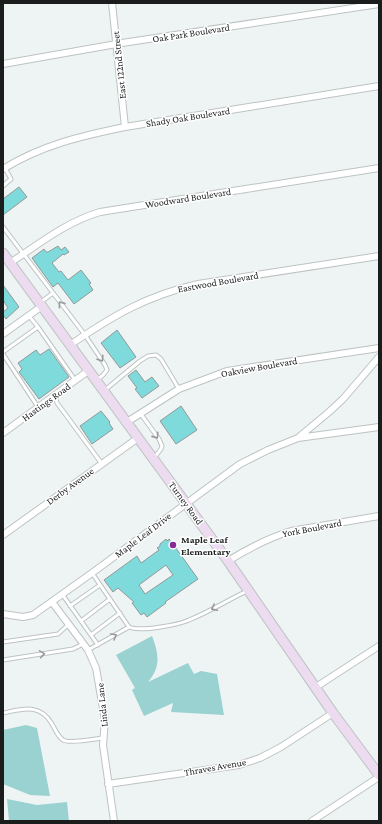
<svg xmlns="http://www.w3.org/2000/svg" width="382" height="824" viewBox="0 0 382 824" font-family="'Crimson Pro',serif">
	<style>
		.green { fill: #99d2d1 }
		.building { fill: #7fdbdb; stroke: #939999; fill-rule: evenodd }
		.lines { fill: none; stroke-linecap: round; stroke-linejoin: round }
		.service-casing { stroke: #bdc3c3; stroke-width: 5 }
		.minor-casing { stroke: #bdc3c3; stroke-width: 8 }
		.secondary-casing { stroke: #bdc3c3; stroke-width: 11 }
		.service { stroke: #fff; stroke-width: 3 }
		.minor { stroke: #fff; stroke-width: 6 }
		.secondary { stroke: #eddcef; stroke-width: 9 }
		.oneway { stroke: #989999 }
		.poi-dot { fill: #872b96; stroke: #fff; stroke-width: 1.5 }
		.labels { text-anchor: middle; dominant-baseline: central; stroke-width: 3; stroke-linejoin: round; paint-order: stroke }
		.street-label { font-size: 10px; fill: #1b1d1d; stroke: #fff }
		.poi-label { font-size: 10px; font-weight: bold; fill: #1b1d1d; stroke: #fff; text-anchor: start }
	</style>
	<rect width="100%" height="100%" fill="#eef4f4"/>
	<path class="green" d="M152,636C159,654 161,667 148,682L188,663L194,674L201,671L217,674L224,715L171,712L173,703L144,716L132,690L135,688L116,655Z
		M26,725L37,728L50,796L30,795L3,784V730Z
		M7,799L37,805L67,802L69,821H9Z"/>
	<path class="building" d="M19,187L27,197L3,215V199Z
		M58,246L61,250L65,247L69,252L64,255L63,254L52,263L59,272L61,271L68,280L81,270L91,283L89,284L93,290L74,304L58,283L53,287L32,258L44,249L46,252H48Z
		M3,285L19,307L6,319L3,315V312L8,308L3,300Z
		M117,330L136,357L120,368L101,343Z
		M49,349L69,377L39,399L19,372L22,369L18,363L36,350L40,355Z
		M136,370L145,382L152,377L159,386L142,398L135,389L137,388L128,376Z
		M181,406L197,430L176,444L160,421Z
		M101,411L110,422L109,423L113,429L92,444L80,426Z
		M166,539L167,541L169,539L173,544L198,579L165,602L166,603L147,617L144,613L141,615L132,603L134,602L118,588L113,592L104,580L137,556L141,563L159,550L157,548L160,546V544ZM166,565L173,575L145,594L139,585Z"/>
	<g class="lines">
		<defs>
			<path id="service" d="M3,186L11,179L5,168
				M3,227L85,335L105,365L107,370L103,375L97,380
				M41,302L53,293
				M29,316L38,327
				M3,352L38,327L75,380
				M3,354L38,407
				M105,390L140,361L148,356L156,355L161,359L179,389
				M55,395L57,403L63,411L102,464
				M140,413L159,439L162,446L161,449L154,458
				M92,573L129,627C140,632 178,625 189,620C209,612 228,600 247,591
				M62,594L98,645
				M70,606L100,585
				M81,621L110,599
				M91,635L120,613
				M3,642L58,634L69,624
				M88,650L129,627
				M3,660L73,649L83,644
				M3,713C23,709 40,703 52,724C55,729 58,737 63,740C69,744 95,739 103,738"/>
			<path id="minor" d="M112,3L125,127
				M3,64L122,43L379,4
				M3,169C42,145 81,136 125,127L379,86
				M10,263C39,244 66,222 100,212L379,168
				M3,334L42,306
				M70,345C114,315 146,296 198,284L379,256
				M127,422L179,389L227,371L379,348
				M3,433L88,371
				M299,437L329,412L343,399L379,357
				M3,535L138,438
				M228,561C249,548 268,538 291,531L379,516
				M52,602L88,650L96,668L105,720L103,745L114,821
				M3,614L23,617L33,615L92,573L240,464L268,450L298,438L379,427
				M316,687L379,646
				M108,784L239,765L260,758L281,747L333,713
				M312,821L379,777"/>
			<path id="secondary" d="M3,253L228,561L333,713L379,775"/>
		</defs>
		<use href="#service" class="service-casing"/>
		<use href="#minor" class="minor-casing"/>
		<use href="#secondary" class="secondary-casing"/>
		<use href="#service" class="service"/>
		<use href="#minor" class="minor"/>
		<use href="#secondary" class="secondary"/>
	</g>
	<defs><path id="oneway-chevron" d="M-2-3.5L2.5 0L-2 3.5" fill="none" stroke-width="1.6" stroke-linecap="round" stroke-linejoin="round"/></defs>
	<g class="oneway">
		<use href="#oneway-chevron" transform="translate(61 304) rotate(-127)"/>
		<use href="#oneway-chevron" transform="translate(101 359) rotate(56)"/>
		<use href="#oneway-chevron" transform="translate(156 436) rotate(55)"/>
		<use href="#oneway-chevron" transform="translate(214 608) rotate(153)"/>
		<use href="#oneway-chevron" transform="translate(114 636) rotate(-30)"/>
		<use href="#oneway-chevron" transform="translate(42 654) rotate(-9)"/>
	</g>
	<circle class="poi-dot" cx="173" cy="545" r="4"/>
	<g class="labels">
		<g class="street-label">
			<text transform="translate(191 33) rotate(-9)">Oak Park Boulevard</text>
			<text transform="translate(119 65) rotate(-96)">East 122nd Street</text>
			<text transform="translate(188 117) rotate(-9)">Shady Oak Boulevard</text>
			<text transform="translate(188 198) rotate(-9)">Woodward Boulevard</text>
			<text transform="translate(218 282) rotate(-10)">Eastwood Boulevard</text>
			<text transform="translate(259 367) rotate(-10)">Oakview Boulevard</text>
			<text transform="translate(46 402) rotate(-36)">Hastings Road</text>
			<text transform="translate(70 486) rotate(-36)">Derby Avenue</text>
			<text transform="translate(186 503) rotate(54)">Turney Road</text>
			<text transform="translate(312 528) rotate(-11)">York Boulevard</text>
			<text transform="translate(143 535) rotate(-37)">Maple Leaf Drive</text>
			<text transform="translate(102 705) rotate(-96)">Linda Lane</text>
			<text transform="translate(215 767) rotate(-10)">Thraves Avenue</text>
		</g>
		<g class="poi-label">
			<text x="181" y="539">Maple Leaf<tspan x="181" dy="12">Elementary</tspan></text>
		</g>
	</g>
	<rect width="382" height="824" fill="none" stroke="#1b1d1d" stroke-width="8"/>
</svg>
